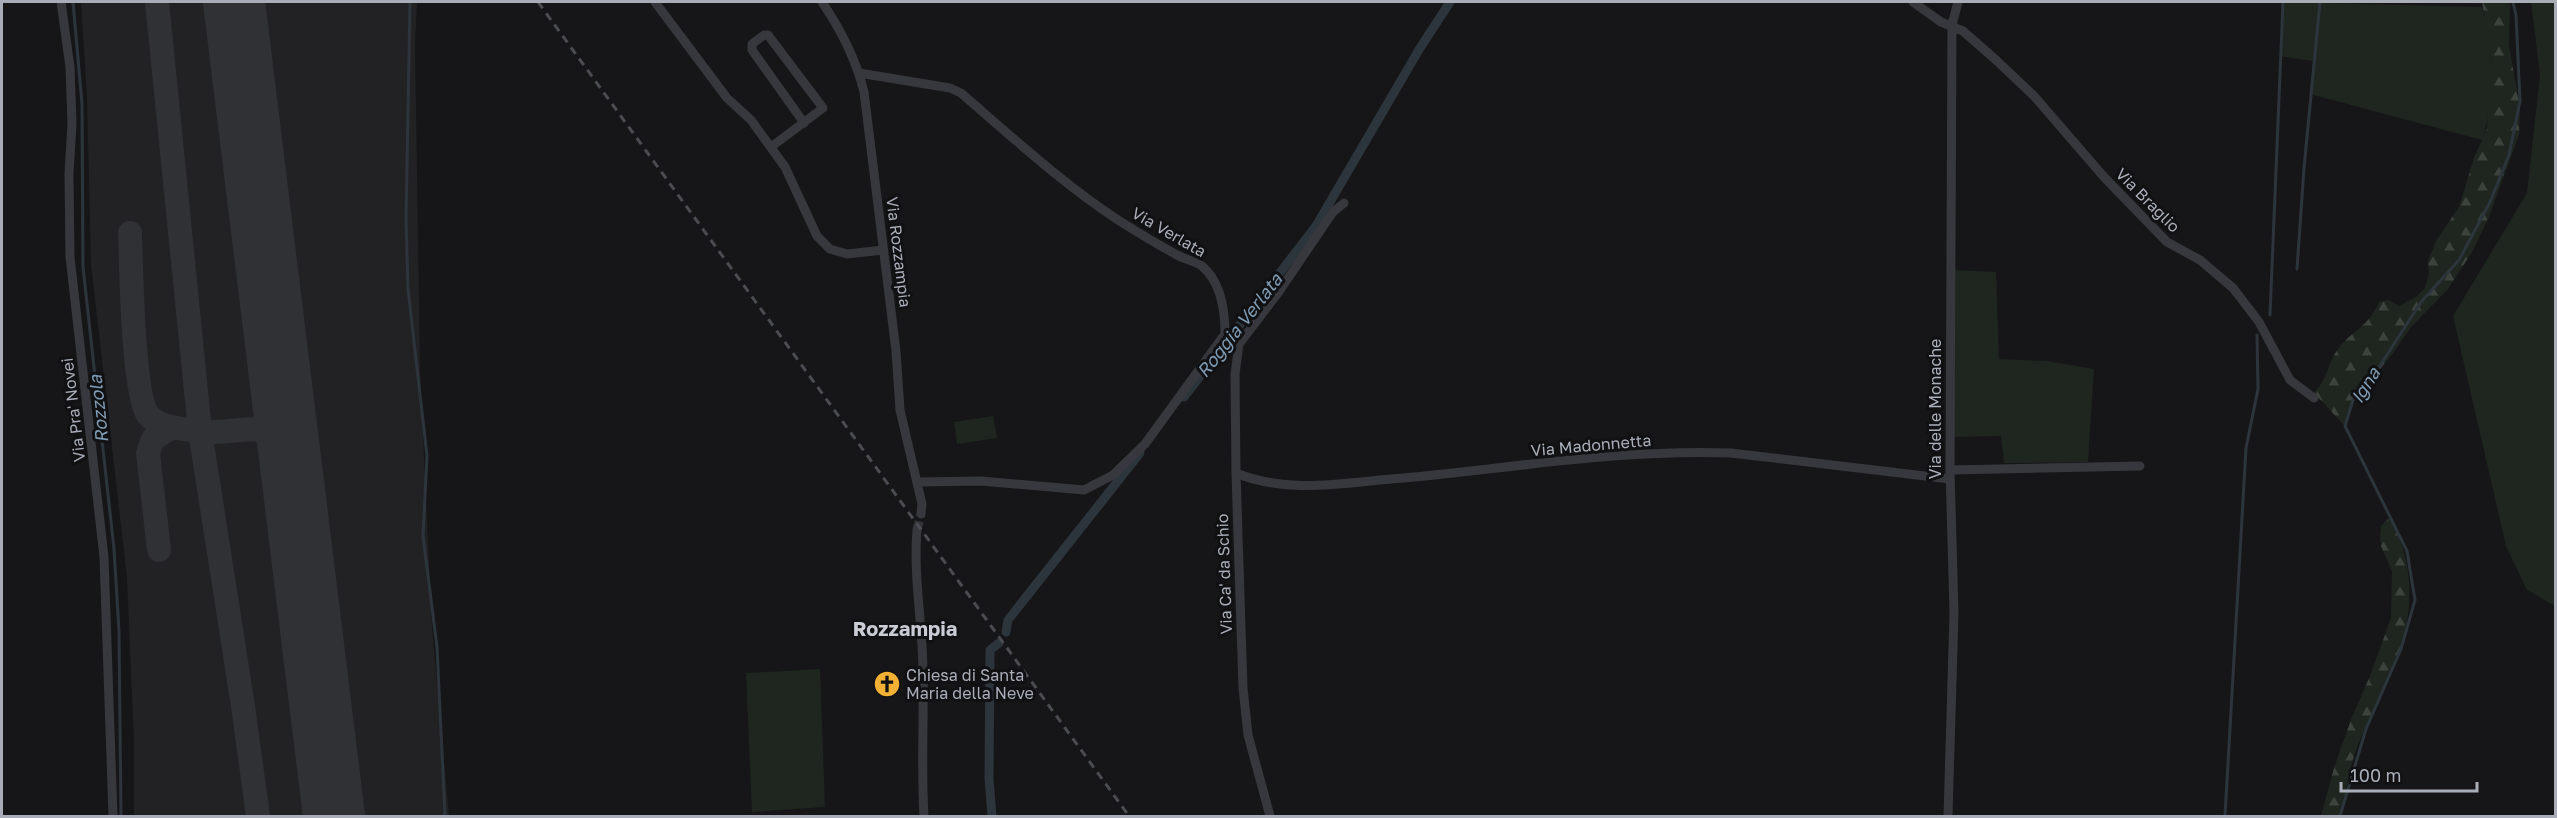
<svg xmlns="http://www.w3.org/2000/svg" width="2557" height="818" viewBox="0 0 2557 818" font-family="'Golos Text',sans-serif">
	<style>
		.built { fill: #222225 }
		.green { fill: #1e261f }
		.forest { fill: url(#forest-firs) }
		.lines { fill: none; stroke-linecap: round; stroke-linejoin: round }
		.stream { stroke: #2c353c; stroke-width: 3 }
		.canal { stroke: #2c353c; stroke-width: 9 }
		.taxiway { stroke: #303135; stroke-width: 24 }
		.runway { stroke: #303135; stroke-width: 62 }
		.street-tunnel { stroke: #333438; stroke-width: 9; stroke-dasharray: 9 4.5; stroke-linecap: butt }
		.street { stroke: #37383d; stroke-width: 9 }
		.rail { stroke: #4a4c52; stroke-width: 3; stroke-dasharray: 8 6; stroke-linecap: butt }
		.labels { text-anchor: middle; dominant-baseline: central; stroke-width: 6; stroke-linejoin: round; paint-order: stroke }
		.street-label { font-size: 16px; fill: #a8adb8; stroke: #111113 }
		.poi-label { font-size: 16px; fill: #a8adb8; stroke: #111113; text-anchor: start }
		.water-label { font-size: 18px; font-style: italic; fill: #7f9bb3; stroke: #111113 }
		.quarter-label { font-size: 20px; font-weight: bold; fill: #c9ccd4; stroke: #111113 }
	</style>
	<defs>
		<pattern id="forest-firs" width="22" height="20" patternUnits="userSpaceOnUse" patternTransform="scale(1.5)"><rect width="22" height="20" fill="#1e261f"/><path d="M5 1l3.5 6h-7zM16 11l3.5 6h-7z" fill="#3c433d"/></pattern>
	</defs>
	<rect width="100%" height="100%" fill="#161618"/>
	<path class="built" d="M81,2H417L415,44L420,370L432,628L449,816H134V742L127,578L91,264L87,97Z"/>
	<path class="green" d="M2282,2L2482,7C2483,15 2487,22 2488,30C2493,55 2492,117 2482,140L2310,94L2313,61L2280,56Z
		M2531,2H2556L2555,606L2527,590L2506,546L2453,316L2527,193L2540,75Z
		M1952,270L1996,272L1999,359L2047,361L2094,369L2088,462L2004,463L2001,436L1953,437Z
		M993,416L997,438L957,444L954,422Z
		M820,669L825,807L752,812L746,673Z"/>
	<path class="forest" d="M2482,2H2510L2509,46L2520,108L2519,135L2488,219L2472,252L2448,289L2411,327L2393,353L2353,403L2345,426L2314,393C2330,376 2327,362 2339,348C2354,328 2367,329 2379,302L2388,300L2399,306L2417,296L2425,288L2429,274L2428,261L2436,241L2459,207L2474,158L2487,128L2491,57Z
		M2389,518C2417,564 2413,615 2396,663C2385,692 2369,716 2358,745C2349,768 2345,793 2342,816H2321L2334,768L2352,717L2370,676L2391,618L2392,571L2381,546L2380,535L2381,526Z"/>
	<g class="lines">
		<path class="stream" d="M73,2L82,104L83,267L114,549L119,631L121,816
			M410,2L406,219L408,289L427,456L423,536L437,647L445,816
			M2297,269L2304,168L2320,2
			M2270,315L2283,2
			M2225,816L2246,448L2258,389L2257,335
			M2340,816L2366,729L2401,649L2415,600L2407,551L2345,426L2353,400L2372,378L2421,302L2459,260L2490,202L2509,155L2520,101L2516,15L2513,2"/>
		<path class="canal" d="M1184,397L1316,226L1420,48L1450,2
			M1006,632L1008,620L1140,453
			M992,816L989,779L990,650L999,643"/>
		<path class="taxiway" d="M157,2L200,431C241,437 261,413 290,453
			M130,233C131,265 133,395 148,415C159,428 184,429 200,431L243,706L258,816
			M268,431L278,420L284,403
			M159,550L148,453L153,439L172,427"/>
		<path class="runway" d="M234,2L334,816"/>
		<path class="street-tunnel" d="M917,530L921,514"/>
		<path class="street" d="M61,2L70,67L72,124L69,173L70,257L104,557L113,816
			M655,2L727,98L751,120L785,167L817,236L830,249L847,254L883,250
			M822,2C841,30 856,59 864,92L896,351L900,410L922,504L921,514
			M1913,2L1941,22L1963,31L1996,60L2034,96L2104,177L2167,242L2200,260L2233,288L2259,322L2290,380L2314,398
			M859,73L950,88L961,93C1012,137 1062,183 1118,220C1137,232 1157,244 1177,255C1184,259 1195,261 1202,266C1221,282 1225,310 1225,334L1145,444L1113,475L1084,490L981,481L917,482
			M771,147L823,108L768,35H764L752,44V50L804,123
			M1225,334L1239,344L1235,374L1236,473L1243,688L1248,735L1270,816
			M1239,344L1278,293L1333,212L1344,203
			M1950,470L2140,466
			M1236,473C1289,495 1347,482 1403,478C1512,468 1621,449 1731,453L1950,479
			M917,530C913,578 923,625 923,673C924,721 921,768 924,816
			M1948,816L1954,613L1950,470L1952,25L1958,2"/>
		<path class="rail" d="M538,2L1129,816"/>
	</g>
	<defs>
		<symbol id="church-disc" viewBox="-11 -11 22 22"><circle r="9.5" fill="#f2b134" stroke="#111113"/><path d="M-1.2-6h2.4v3.5h3.3v2.4h-3.3V6h-2.4V-.1h-3.3v-2.4h3.3Z" fill="#111"/></symbol>
	</defs>
	<g fill-rule="evenodd">
		<use href="#church-disc" x="872" y="669" width="30" height="30"/>
	</g>
	<g class="labels">
		<g class="street-label">
			<text transform="translate(2148 200) rotate(45)">Via Braglio</text>
			<text transform="translate(1169 232) rotate(30)">Via Verlata</text>
			<text transform="translate(899 252) rotate(83)">Via Rozzampia</text>
			<text transform="translate(1935 409) rotate(-90)">Via delle Monache</text>
			<text transform="translate(73 410) rotate(-97)">Via Pra' Novei</text>
			<text transform="translate(1591 445) rotate(-5)">Via Madonnetta</text>
			<text transform="translate(1224 574) rotate(-92)">Via Ca' da Schio</text>
		</g>
		<g class="poi-label">
			<text x="906" y="675">Chiesa di Santa<tspan x="906" dy="18">Maria della Neve</tspan></text>
		</g>
		<g class="water-label">
			<text transform="translate(1239 325) rotate(-52)">Roggia Verlata</text>
			<text transform="translate(2365 385) rotate(-58)">Igna</text>
			<text transform="translate(98 409) rotate(-96)">Rozzola</text>
		</g>
		<g class="quarter-label">
			<text x="905" y="628">Rozzampia</text>
		</g>
	</g>
	<rect width="2557" height="818" fill="none" stroke="#a8adb8" stroke-width="6"/>
	<path d="M2341 782v9h136v-9" fill="none" stroke="#a8adb8" stroke-width="3"/>
	<text x="2350" y="782" font-size="18" fill="#a8adb8" stroke="#111113" stroke-width="4.5" paint-order="stroke">100 m</text>
</svg>
